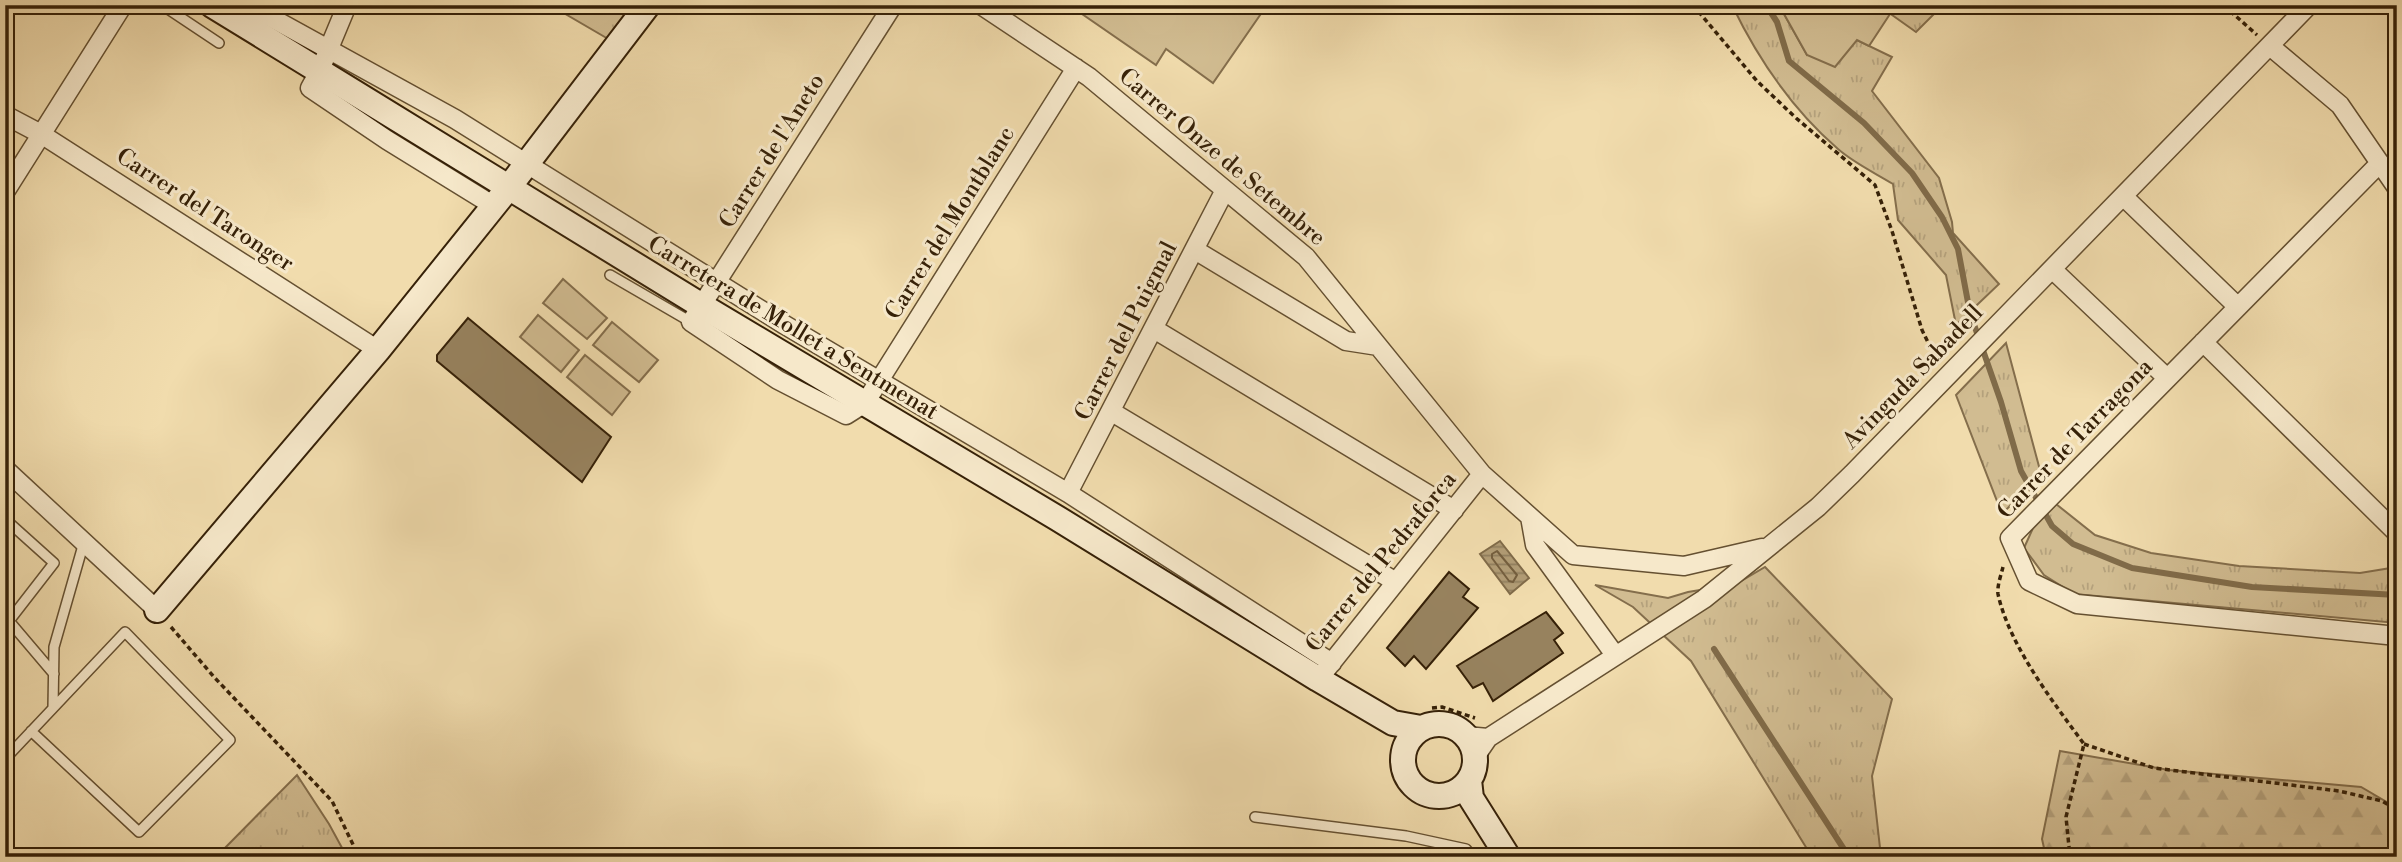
<svg xmlns="http://www.w3.org/2000/svg" width="2402" height="862" viewBox="0 0 2402 862" font-family="'Libre Bodoni',serif">
	<style>
		.grass { fill: url(#grass-tufts); stroke: #846e4c; stroke-width: 2 }
		.forest { fill: url(#forest-firs); stroke: #846e4c; stroke-width: 2 }
		.garden { fill: #d1bc91; stroke: #846e4c; stroke-width: 2 }
		.water { fill: url(#water-rules); stroke: #806b49; stroke-width: 2 }
		.lines { fill: none; stroke-linecap: round; stroke-linejoin: round }
		.shore { stroke: #745e3e; stroke-width: 2 }
		.stream { stroke: #806b49; stroke-width: 6 }
		.building { fill: #97825e; stroke: #362108; stroke-width: 2 }
		.lane-casing { stroke: #655031; stroke-width: 12 }
		.street-casing { stroke: #655031; stroke-width: 21 }
		.secondary-casing { stroke: #362108; stroke-width: 28 }
		.path { stroke: #362108; stroke-width: 3.5; stroke-dasharray: 5 3.5; stroke-linecap: butt }
		.lane { stroke: #f6e8ca; stroke-width: 9 }
		.street { stroke: #f6e8ca; stroke-width: 18 }
		.secondary { stroke: #f6e8ca; stroke-width: 24 }
		.labels { text-anchor: middle; dominant-baseline: central; stroke-width: 6; stroke-linejoin: round; paint-order: stroke }
		.street-label { font-size: 23px; fill: #362108; stroke: #f6e8ca }
	</style>
	<defs>
		<pattern id="grass-tufts" width="24" height="20" patternUnits="userSpaceOnUse" patternTransform="scale(1.75)"><rect width="24" height="20" fill="#d1bc91"/><path d="M3 7l-1-3M5 7V3M7 7l1-3M15 17l-1-3M17 17v-4M19 17l1-3" fill="none" stroke="#b4a17c"/></pattern>
		<pattern id="forest-firs" width="22" height="20" patternUnits="userSpaceOnUse" patternTransform="scale(1.75)"><rect width="22" height="20" fill="#d1bc91"/><path d="M5 1l3.5 6h-7zM16 11l3.5 6h-7z" fill="#b4a17c"/></pattern>
		<pattern id="water-rules" width="6" height="5" patternUnits="userSpaceOnUse" patternTransform="scale(1.75)"><rect width="6" height="5" fill="#b19c75"/><path d="M0 2.5h6" fill="none" stroke="#917f5e"/></pattern>
	</defs>
	<rect width="100%" height="100%" fill="#f1dcad"/>
	<filter id="stains"><feTurbulence type="fractalNoise" baseFrequency=".00286" numOctaves="4"/><feColorMatrix values="0 0 0 0 .2 0 0 0 0 .09 0 0 0 0 .02 0 0 0 .5 -.17"/></filter>
	<radialGradient id="worn" r=".72"><stop offset=".6" stop-color="#630" stop-opacity="0"/><stop offset="1" stop-color="#630" stop-opacity=".3"/></radialGradient>
	<path class="grass" d="M550,5H636L610,40Z
		M1732,5H1779L1807,55L1857,40L1892,57L1872,91L1939,178L1952,222L1953,233L1999,284L1956,325L1946,275L1898,220L1893,184C1875,173 1854,163 1838,149C1793,110 1758,59 1732,5Z
		M1878,5H1943L1916,32Z
		M2006,343L2041,474L2002,514L1956,395Z
		M2056,504L2095,535L2151,553L2239,566L2360,573L2397,567V623L2074,594L2044,575L2024,548L2033,528Z
		M1765,567L1892,699L1872,776L1881,857H1812L1691,661L1633,607L1595,585L1668,598L1688,592L1736,584Z
		M297,775L329,824L347,857H216Z"/>
	<path class="forest" d="M2060,751L2169,770L2361,787L2397,808V857H2046L2042,839Z"/>
	<path class="garden" d="M1069,5H1267L1213,83L1166,49L1156,65Z
		M1779,5H1878L1890,14L1869,46L1857,40L1835,67L1807,55Z
		M563,279L607,318L587,339L543,303Z
		M538,315L579,350L561,372L520,337Z
		M612,322L658,360L639,382L593,345Z
		M585,355L630,392L612,415L567,377Z"/>
	<path class="water" d="M1500,541L1529,578L1510,594L1480,554Z"/>
	<g class="lines">
		<path class="shore" d="M1497,551L1517,575L1513,582L1509,581L1492,558V554Z"/>
		<path class="stream" d="M1766,5L1777,22L1789,61L1864,123L1912,173L1942,217L1958,249L1970,313L2001,402L2021,471L2052,526L2073,544L2132,568L2252,587L2397,595
			M1714,649L1849,857"/>
	</g>
	<path class="building" d="M468,318L611,437L582,482L437,361V355Z
		M1449,572L1469,589L1463,597L1478,608L1426,669L1414,656L1405,666L1387,648Z
		M1546,612L1563,633L1554,640L1563,653L1493,701L1483,683L1473,688L1457,666Z"/>
	<g class="lines">
		<defs>
			<path id="lane" d="M162,5L219,43
				M610,275L691,322
				M5,519L54,563L9,621L54,674
				M53,708L54,647L84,542
				M5,759L125,632L230,740L139,832L31,731
				M1255,817L1406,836L1466,849L1473,857"/>
			<path id="street" d="M248,5L455,119L785,325L1068,493L1332,663
				M347,5L320,70L310,88L387,140L494,206
				M893,5L691,322L778,380L846,415L865,403L1076,68
				M981,5L1089,77L1306,257L1482,474L1573,555L1684,566L1762,548
				M2270,46L2340,105L2397,188
				M5,115L41,134L378,350
				M2380,163L2010,538L2029,581L2077,604L2397,636
				M5,192L123,5
				M2123,196L2238,307
				M1195,250L1346,341L1378,346
				M2052,269L2167,378
				M1154,329L1454,510
				M2203,342L2397,533
				M1112,412L1396,582
				M5,469L157,610
				M1068,493L1225,190
				M1530,517L1535,545L1615,655
				M1325,671L1482,474
				M1466,736L1488,738
				M1475,757L1488,738L1704,599L1818,507L1852,474L2309,5"/>
			<path id="secondary" d="M212,5L702,306L1057,518L1318,679L1393,723L1421,728
				M157,610L378,350L509,187L648,5
				M1403 760a36 36 0 1 1 72 0a36 36 0 1 1-72 0Z
				M1469,780L1471,798L1508,857"/>
		</defs>
		<use href="#lane" class="lane-casing"/>
		<use href="#street" class="street-casing"/>
		<use href="#secondary" class="secondary-casing"/>
		<path class="path" d="M1693,5L1757,81L1796,118L1875,185L1892,231L1922,330L1938,363
			M2197,5L2229,10L2257,35
			M2003,567C2001,575 1997,586 1998,594C2009,645 2053,702 2084,744L2066,817L2070,857
			M171,627L214,677L332,801L359,857
			M1432,708L1442,707L1475,718
			M2084,744L2154,768L2339,791L2382,801L2397,810"/>
		<use href="#lane" class="lane"/>
		<use href="#street" class="street"/>
		<use href="#secondary" class="secondary"/>
	</g>
	<g class="labels">
		<g class="street-label">
			<text transform="translate(772 151) rotate(-58)">Carrer de l'Aneto</text>
			<text transform="translate(1222 157) rotate(40)">Carrer Onze de Setembre</text>
			<text transform="translate(205 210) rotate(33)">Carrer del Taronger</text>
			<text transform="translate(950 223) rotate(-58)">Carrer del Montblanc</text>
			<text transform="translate(793 328) rotate(31)">Carretera de Mollet a Sentmenat</text>
			<text transform="translate(1126 331) rotate(-63)">Carrer del Puigmal</text>
			<text transform="translate(1913 377) rotate(-46)">Avinguda Sabadell</text>
			<text transform="translate(2075 439) rotate(-46)">Carrer de Tarragona</text>
			<text transform="translate(1381 562) rotate(-51)">Carrer del Pedraforca</text>
		</g>
	</g>
	<rect width="2402" height="862" fill="none" stroke="#f1dcad" stroke-width="28"/>
	<rect x="7" y="7" width="2388" height="848" fill="none" stroke="#362108" stroke-width="3.5"/>
	<rect x="14" y="14" width="2374" height="834" fill="none" stroke="#362108" stroke-width="2"/>
	<rect width="100%" height="100%" filter="url(#stains)"/>
	<rect width="100%" height="100%" fill="url(#worn)"/>
</svg>
